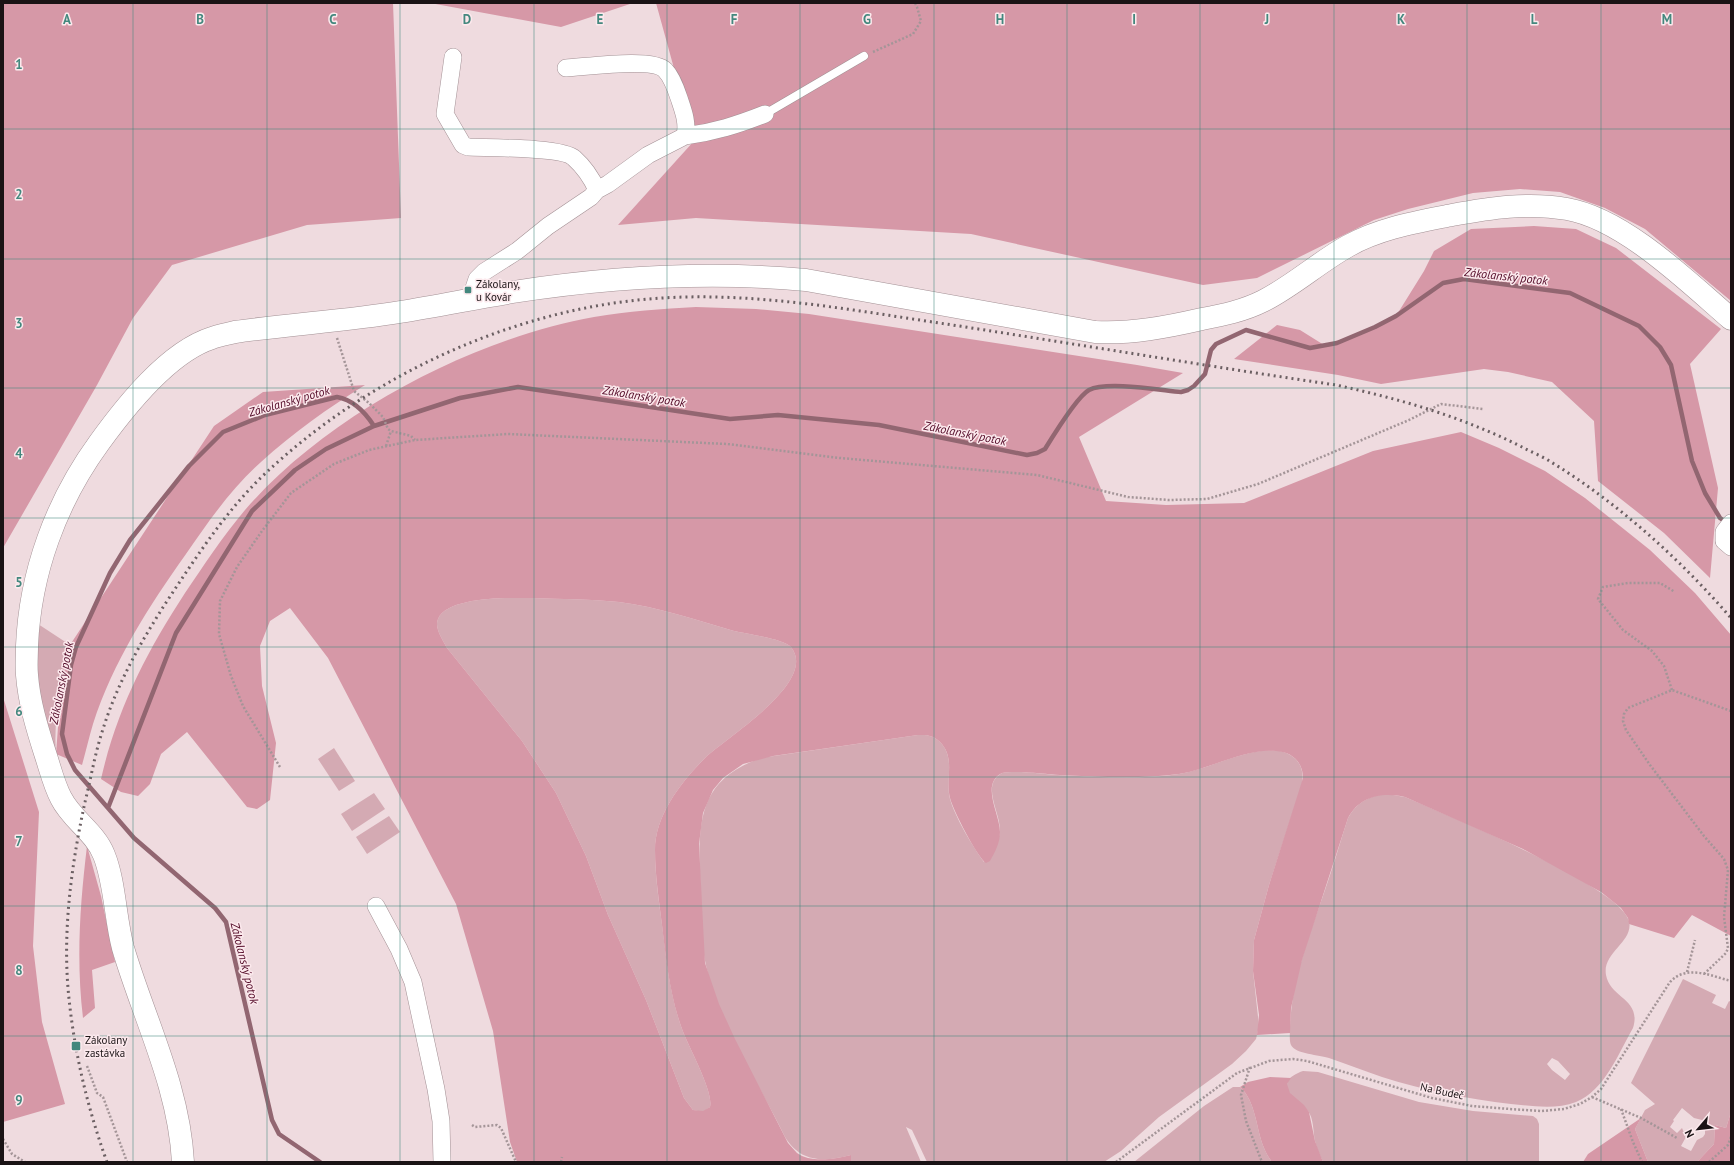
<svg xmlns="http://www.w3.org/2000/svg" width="1734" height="1165" viewBox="0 0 1734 1165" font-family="'PT Sans',sans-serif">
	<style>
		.green { fill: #d4aab3; fill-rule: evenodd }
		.forest { fill: #d698a7; fill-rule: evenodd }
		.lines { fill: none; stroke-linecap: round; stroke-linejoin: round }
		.stream { stroke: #926671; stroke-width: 4.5 }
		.service-casing { stroke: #a39195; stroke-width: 9 }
		.minor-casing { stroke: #a39195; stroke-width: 18 }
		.secondary-casing { stroke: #a39195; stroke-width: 23 }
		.path { stroke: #a49598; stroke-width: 2.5; stroke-dasharray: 2 2; stroke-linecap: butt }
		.service { stroke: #fff; stroke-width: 8 }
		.minor { stroke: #fff; stroke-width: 17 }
		.secondary { stroke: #fff; stroke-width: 22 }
		.rail { stroke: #6b5f62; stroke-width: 3; stroke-dasharray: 2 4; stroke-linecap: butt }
		.grid { fill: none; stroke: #43887e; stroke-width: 1; stroke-opacity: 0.55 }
		.poi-dot { fill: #43887e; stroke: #fce9ed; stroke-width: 1.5 }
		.labels { text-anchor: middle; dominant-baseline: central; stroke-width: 3; stroke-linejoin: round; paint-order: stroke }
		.poi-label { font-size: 11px; fill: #1a1315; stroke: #fce9ed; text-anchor: start }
		.street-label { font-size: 11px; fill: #1a1315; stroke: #fce9ed }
		.water-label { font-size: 12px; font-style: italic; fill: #520926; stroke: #fce9ed }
		.grid-label { font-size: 13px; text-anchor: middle; font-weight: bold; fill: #43887e; stroke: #fce9ed; stroke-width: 3; stroke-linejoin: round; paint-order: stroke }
	</style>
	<rect width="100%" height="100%" fill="#efdbdf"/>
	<path class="green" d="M532,598C561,599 590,599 619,602C658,607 696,620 734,631C747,634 784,639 791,647C819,682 725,738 705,758C682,781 655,815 655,850C655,872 658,895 661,917C666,955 669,993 682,1029C688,1046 714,1092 710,1107L703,1112L693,1110L684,1098L646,1000L608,915L586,856L556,793L522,741L447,648C443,640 434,628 438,619C448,596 510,598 532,598Z
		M35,622L70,645C62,681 53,717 56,754L33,673Z
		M918,735C927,735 933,735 940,742C956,758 945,780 950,799C955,817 973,847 984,862C988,855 1000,839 1000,832C1001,812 980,785 1002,773C1016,770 1043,774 1057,775C1098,777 1139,780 1179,774C1210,769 1250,746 1280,751C1297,755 1305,767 1302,784L1269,885L1254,940L1253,971L1259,1026L1256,1039L1246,1051L1232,1064L1159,1117L1121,1151L1104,1162H927L912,1130L906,1127L921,1162H851V1155C824,1162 801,1163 785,1137C757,1079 712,1014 703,949C702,925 701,900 700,876C698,819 700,779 761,758Z
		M334,748L355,781L339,791L318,759Z
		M374,793L385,809L352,831L341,814Z
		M1387,794L1405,797C1444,814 1619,885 1629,921C1634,942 1602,952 1606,975C1610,998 1642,999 1633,1028C1618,1054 1605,1090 1576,1102C1556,1110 1532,1106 1511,1104C1468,1099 1423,1090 1382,1077C1364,1071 1347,1064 1329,1058C1320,1055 1295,1054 1291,1045C1289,1040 1290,1033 1290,1027C1292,973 1315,922 1331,872C1337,854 1342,836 1348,818C1356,803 1370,795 1387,794ZM1552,1058L1558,1061L1570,1074L1565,1080L1552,1070L1547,1064Z
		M389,816L400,832L367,854L356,837Z
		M1683,979L1716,995L1712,1003L1725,1009L1729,1001L1731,1002V1112L1726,1128L1715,1125L1714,1144L1697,1162H1648L1635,1129L1645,1110L1655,1104L1631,1083ZM1682,1108L1694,1118L1702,1120L1705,1125V1134L1703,1137L1697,1140L1691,1151L1681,1146L1686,1137L1682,1128L1677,1133L1670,1127L1674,1121L1673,1120Z
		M1303,1071L1318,1072L1419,1102L1473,1111L1533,1116L1537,1119L1539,1124V1162H1323C1320,1155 1317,1149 1315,1141C1313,1132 1314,1119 1308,1111C1303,1103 1285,1095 1287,1084C1288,1077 1297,1073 1303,1071Z
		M1233,1087H1240C1256,1101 1256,1129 1264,1148C1266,1153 1269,1158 1272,1162H1134L1204,1106Z"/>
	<path class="forest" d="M3,3H393L401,218L307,225L172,265L133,318L97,385L3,548Z
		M430,3H633L561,27Z
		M656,3H1731V301L1645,229L1605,208L1560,192L1520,189L1473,193L1408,209L1374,220L1257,278L1203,285L971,234L696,218L618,225L694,141Z
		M1534,226L1576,229L1616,248L1721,329L1690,364L1718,488L1710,578L1664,533L1598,481L1594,421L1552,382L1508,372L1484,369L1381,384L1338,375L1234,359L1277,325L1300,330L1324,345L1362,333L1396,316L1424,271L1434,251L1471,229Z
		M696,307L756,309L809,314L1137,365L1183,373L1079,437L1106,501L1166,505L1244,503L1373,451L1461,432L1499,448L1545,471L1585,498L1650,550L1695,593L1731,635V936L1692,915L1674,938L1629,924L1628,918L1621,908L1601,892L1523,849L1405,797C1382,792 1360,796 1348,818L1302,960L1291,1008L1290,1033L1257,1035L1259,1015L1253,971L1254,940L1269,885L1303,778C1303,762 1292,752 1276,751C1245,748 1211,769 1179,774C1140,779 1100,777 1060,775C1045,774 1016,770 1002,773C980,784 1000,814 1000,832C1000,843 995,852 990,861L986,863C977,857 953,810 950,798C945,779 956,758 940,742C933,735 927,735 918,735L773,756L743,764L723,778L713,790L703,813L699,844L705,963L719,1004L735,1039L788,1143C791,1146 794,1150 797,1153C810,1163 836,1159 851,1155V1162H517L510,1142L493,1031L456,904L328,658L290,608L270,621L260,646L262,686L276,743L270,800L257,809L247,807L187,732L161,754L150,784L138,796L121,792L101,779C117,709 146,653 185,593C204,565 223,536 245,510C327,415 471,339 594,317C628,311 662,309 696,307ZM532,598C561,599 590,599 619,602C658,607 696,620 734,631C747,634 784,639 791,647C819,682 725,738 705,758C682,781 655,815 655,850C655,875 659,900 662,925C666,960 670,996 682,1029C688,1046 714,1092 710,1107L703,1111L693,1110L684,1098L646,1000L608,915L586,856L556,793L522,741L447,648C443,640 434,628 438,619C448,596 510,598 532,598Z
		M365,385C328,408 293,433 261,462C231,489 208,522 186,554C149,606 113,662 93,724C89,737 86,751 82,765L56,754L61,687L70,645L214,426L263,392Z
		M3,697L39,812L33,946L42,1022L65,1104L3,1122Z
		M87,846L101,896L115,962L92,970L95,1008L83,1018C76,960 80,904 87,846Z
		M1270,1077L1291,1078L1287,1084L1290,1093L1304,1105L1309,1112L1315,1141L1323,1162H1272C1269,1158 1266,1153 1264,1148C1256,1129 1256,1101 1240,1087L1248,1082Z
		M1731,1112V1162H1697L1714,1144L1715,1125L1726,1128Z
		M1641,1118L1635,1129L1648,1162H1583L1588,1154Z"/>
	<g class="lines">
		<path class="stream" d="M108,808L176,633L252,511L295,470L326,449L374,426
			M320,1162L279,1134L272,1120L226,922L215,908L134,838L75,770L67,754L62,734L71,665L76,647L110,573L130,540L189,466L223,432L265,415L337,397C354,400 365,412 374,426L460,398L518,387L730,419L778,415L879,425L1027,455L1037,453L1045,449C1053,436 1078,396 1089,390C1107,381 1159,390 1181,392L1188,390L1194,386L1205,374L1211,350L1216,344L1246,330L1310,348L1337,343L1375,327L1396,316L1443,283L1464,279L1570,293L1639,326L1660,347L1671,365L1692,461L1705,493L1720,518L1727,523"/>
		<defs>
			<path id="service" d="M765,114L864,56"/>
			<path id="minor" d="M453,57L445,114L463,145L468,147C488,148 563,147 574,158C583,166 592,179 597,190
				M685,136C715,132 737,125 765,114
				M474,299V288L477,279L484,272L517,251L548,226L591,197L597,190L608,184L648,155L685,136C688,122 683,110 679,98C676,89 672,77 665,70C653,57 586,67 566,68
				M1731,523L1724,532V541L1731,547
				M376,906L399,949L413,982L436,1089L441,1121L442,1162"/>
			<path id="secondary" d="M183,1162C179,1086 144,1019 123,948C115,918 115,882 104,855C95,832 72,820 61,798C54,785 50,768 45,753C37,728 29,702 27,675C26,666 27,656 27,646C30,573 56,502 99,443C125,407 168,352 212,338C219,335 227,334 235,332C290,324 346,321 400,312C438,306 476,298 513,292C610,277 708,271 806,280L1095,332C1131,334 1167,327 1202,319C1223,315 1243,311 1263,301C1293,286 1319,262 1348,246C1380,228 1417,222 1452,215C1490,208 1528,202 1567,209C1624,219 1687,281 1731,319"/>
		</defs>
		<use href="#service" class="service-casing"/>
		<use href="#minor" class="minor-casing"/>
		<use href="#secondary" class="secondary-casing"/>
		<path class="path" d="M873,52L913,34L921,21L917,7L915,3
			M337,338L354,391L369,403L383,417L388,429L391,431L411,436L415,440
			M386,446L391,431
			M1672,690L1664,666L1652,651L1623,630L1598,599L1603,587L1628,583H1660L1675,592
			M280,767L243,706L231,676L219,634L220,601L237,567L262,531L291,493L334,464L369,450L415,440L508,434L727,444L840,458L1037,475L1128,497L1169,500L1207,499L1258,484L1409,420L1441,404L1483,409
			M1687,972L1695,940
			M1704,974L1726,953L1728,948L1724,917L1728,870L1724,859L1704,836L1650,765L1626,730L1623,721L1624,714L1628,708L1672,690L1731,711
			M87,1066L97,1093L103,1097L127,1162
			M1250,1067L1241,1095L1246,1121L1262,1162
			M1592,1097L1641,1118L1677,1138
			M1621,1109L1633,1142L1642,1162
			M472,1125L475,1127L497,1125L501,1128L516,1162
			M3,1139L12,1154L25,1162
			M561,1162L562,1157
			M1116,1162L1237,1073L1269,1061L1293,1059L1307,1061L1432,1098L1472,1106L1510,1109L1542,1111L1564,1109L1580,1104L1592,1097L1601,1089L1670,982C1687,964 1711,976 1731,981
			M1709,1162L1728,1145L1731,1137"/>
		<use href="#service" class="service"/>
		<use href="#minor" class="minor"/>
		<use href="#secondary" class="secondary"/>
		<path class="rail" d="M107,1162C87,1107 73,1047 68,988C63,926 72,862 85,802C91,778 95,753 103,729C120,675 150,626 181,580C207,541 234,502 269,470C368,378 504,314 638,300C742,289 844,309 946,324C1076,344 1206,366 1336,385C1400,399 1463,417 1522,447C1531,452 1542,456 1551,462C1618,503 1680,559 1731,618"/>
	</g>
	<path class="grid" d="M133,3V1162M267,3V1162M400,3V1162M534,3V1162M667,3V1162M800,3V1162M934,3V1162M1067,3V1162M1200,3V1162M1334,3V1162M1467,3V1162M1601,3V1162M3,129H1731M3,259H1731M3,388H1731M3,518H1731M3,647H1731M3,777H1731M3,906H1731M3,1036H1731"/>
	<g class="poi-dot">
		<rect x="464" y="286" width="8" height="8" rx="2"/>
		<rect x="71" y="1041" width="10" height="10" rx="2"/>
	</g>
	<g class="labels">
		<g class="poi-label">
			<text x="476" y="284">Zákolany,<tspan x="476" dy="13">u Kovár</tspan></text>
			<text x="85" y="1040">Zákolany<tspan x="85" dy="13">zastávka</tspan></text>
		</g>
		<g class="street-label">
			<text transform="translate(1442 1091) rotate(12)">Na Budeč</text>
		</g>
		<g class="water-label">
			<text transform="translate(1506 276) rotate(6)">Zákolanský potok</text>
			<text transform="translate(644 396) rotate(9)">Zákolanský potok</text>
			<text transform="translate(289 401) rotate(-16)">Zákolanský potok</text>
			<text transform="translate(965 433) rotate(11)">Zákolanský potok</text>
			<text transform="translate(61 683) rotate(-79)">Zákolanský potok</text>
			<text transform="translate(245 963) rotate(76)">Zákolanský potok</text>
		</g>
	</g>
	<g class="grid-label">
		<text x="67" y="24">A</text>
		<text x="200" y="24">B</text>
		<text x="333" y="24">C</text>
		<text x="467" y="24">D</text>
		<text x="600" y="24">E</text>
		<text x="734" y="24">F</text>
		<text x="867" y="24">G</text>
		<text x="1000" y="24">H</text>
		<text x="1134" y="24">I</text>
		<text x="1267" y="24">J</text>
		<text x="1401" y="24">K</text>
		<text x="1534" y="24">L</text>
		<text x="1667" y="24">M</text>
		<text x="19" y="69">1</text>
		<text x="19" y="199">2</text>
		<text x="19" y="328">3</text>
		<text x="19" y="458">4</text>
		<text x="19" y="587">5</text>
		<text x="19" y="716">6</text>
		<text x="19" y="846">7</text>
		<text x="19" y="975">8</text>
		<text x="19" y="1105">9</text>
	</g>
	<rect width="1734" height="1165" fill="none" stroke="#1a1315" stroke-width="8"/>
	<g transform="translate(1698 1129) rotate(242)" stroke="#fce9ed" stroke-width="3" paint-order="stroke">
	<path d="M0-3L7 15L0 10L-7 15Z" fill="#1a1315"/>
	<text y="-6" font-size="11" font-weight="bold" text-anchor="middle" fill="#1a1315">N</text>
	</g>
</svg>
